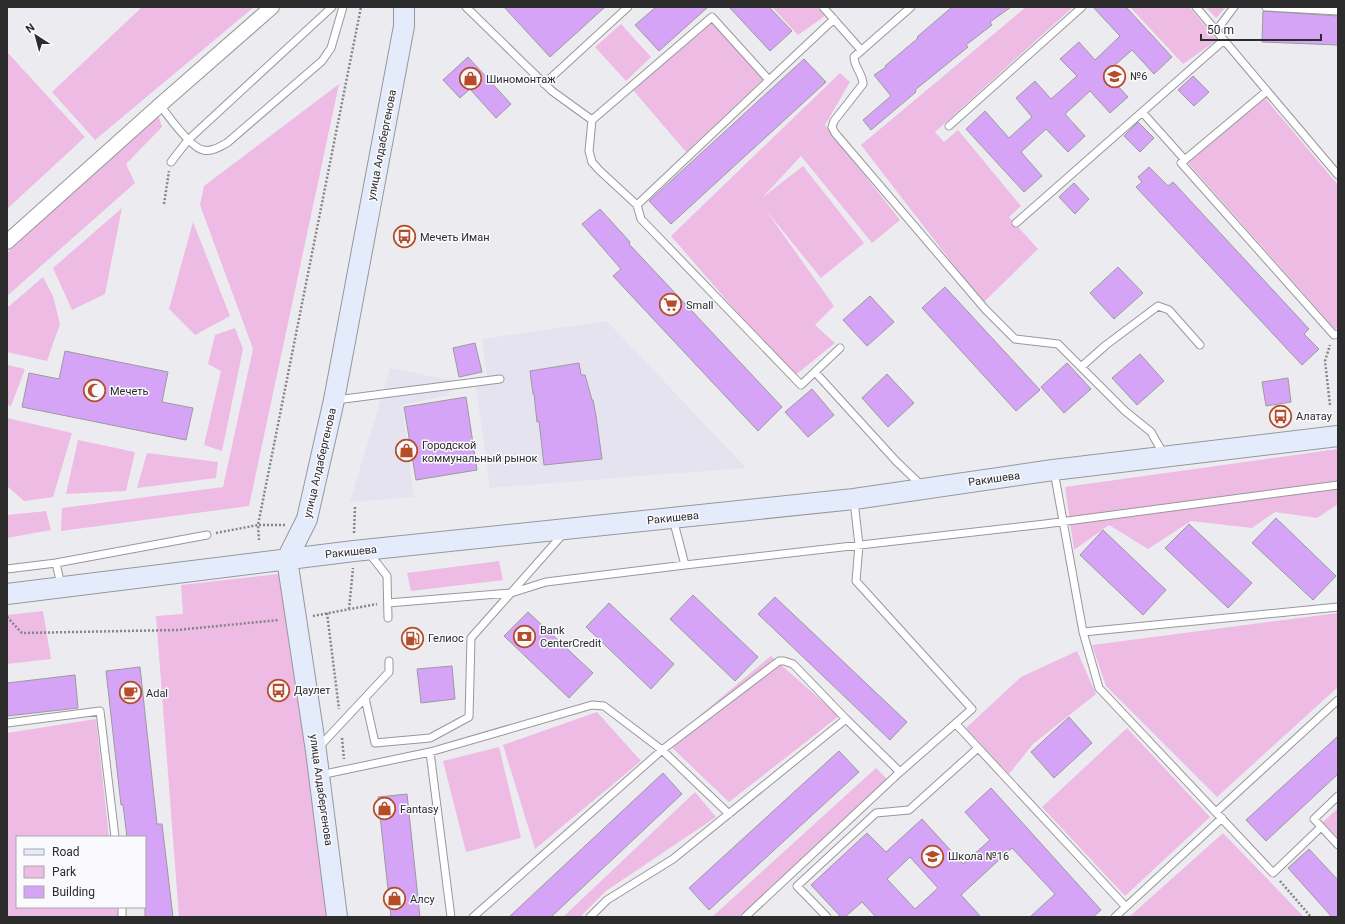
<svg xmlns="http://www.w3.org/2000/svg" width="1345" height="924" viewBox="0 0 1345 924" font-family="Roboto,sans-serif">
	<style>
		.built { fill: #e4e3ef }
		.green { fill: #eebbe4 }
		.building { fill: #d6a4f7; stroke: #9c9a9d; fill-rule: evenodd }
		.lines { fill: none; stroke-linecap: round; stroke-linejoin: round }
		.lane-casing { stroke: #98989c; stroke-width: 9 }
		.street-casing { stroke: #98989c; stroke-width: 16 }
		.secondary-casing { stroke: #98989c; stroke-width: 22 }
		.path { stroke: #858587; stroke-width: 2.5; stroke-dasharray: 2 2; stroke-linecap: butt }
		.lane { stroke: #fff; stroke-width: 7 }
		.street { stroke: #fff; stroke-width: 14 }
		.secondary { stroke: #e4ebfb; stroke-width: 20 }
		.labels { text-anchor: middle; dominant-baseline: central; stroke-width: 3; stroke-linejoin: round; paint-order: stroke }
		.poi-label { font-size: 11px; fill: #2c2c2d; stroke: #faf9fd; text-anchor: start }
		.street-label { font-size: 11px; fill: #2c2c2d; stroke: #faf9fd }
	</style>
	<rect width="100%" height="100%" fill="#ececf0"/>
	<path class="built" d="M607,321L746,468L490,488L475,379L487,377L482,339Z
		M390,368L450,380L449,395L402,405L414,497L350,502Z"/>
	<path class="green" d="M142,7H254L95,140L52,92Z
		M772,7H817L825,16L798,35Z
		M1026,7H1073L935,132L944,142L958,130L1021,206L1009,217L1038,249L983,303L861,145Z
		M1130,7H1189L1217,40L1183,64Z
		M1206,7H1226L1216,18Z
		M713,22L763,79L686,152L633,90Z
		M621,24L651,57L626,81L595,47Z
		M7,52L85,137L7,209Z
		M840,73L850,82L825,125L900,220L872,243L801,156L762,198L803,166L864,243L821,278L765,209L834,306L815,325L835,343L793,377L671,236Z
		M339,84L249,506L61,531L62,508L223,487L253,349L200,205L204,186Z
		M1265,98L1338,185V328L1335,329L1188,163Z
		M158,114L162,127L126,164L135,183L7,296V253Z
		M122,208L105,294L72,310L53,268Z
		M193,222L230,316L195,335L169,309Z
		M43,277L53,296L60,324L47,361L7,352V308Z
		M235,328L243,349L222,451L204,445L221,371L208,364L215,335Z
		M7,365L25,369L11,406L7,405Z
		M7,418L72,433L53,497L24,501L7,486Z
		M78,440L135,452L126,491L66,494Z
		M1338,449V504L1317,518L1275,512L1252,528L1191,521L1148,549L1109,525L1074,550L1065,487Z
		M147,453L218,462L216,478L137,488Z
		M46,511L51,530L7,538V515Z
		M499,561L503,580L411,591L407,573Z
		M287,573L327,917H179L156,616L183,614L181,585Z
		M43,611L51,659L7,664V615Z
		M1338,613V687L1217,797L1106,686L1092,645Z
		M1077,651L1096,694L1033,744L1009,774L966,728L1021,677Z
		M771,656L839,716L729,802L667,743Z
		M597,712L641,761L535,849L503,745Z
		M96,719L109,837H17V907H117L118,917H7V733Z
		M1127,728L1210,817L1125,896L1042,807Z
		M499,747L521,838L466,852L443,761Z
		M876,768L888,780L739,917H712Z
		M695,792L716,817L606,891L580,917H563Z
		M1338,808V838L1323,822Z
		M1223,833L1304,917H1129Z"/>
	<path class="building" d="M504,7H605L550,57Z
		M656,7H708L659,51L635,25Z
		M729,7H769L792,31L770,51Z
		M952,7H1011L990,22L992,25L966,45L968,47L915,90L916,92L871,130L863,120L891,96L874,75L886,67L885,66L911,44L918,38L917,37Z
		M1093,7H1126L1172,57L1154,74L1132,50L1106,73L1128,97L1110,113L1090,91L1065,114L1085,136L1068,152L1046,129L1021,152L1042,176L1024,192L966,129L985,111L1009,138L1032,117L1016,98L1035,81L1051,99L1077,76L1060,59L1079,42L1095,60L1120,36Z
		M1263,11L1338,16V45L1262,42Z
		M468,57L511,104L496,118L470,89L460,98L443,80Z
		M804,59L826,82L671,224L649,201Z
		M1193,76L1209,92L1194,106L1178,90Z
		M1138,122L1154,138L1140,152L1124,136Z
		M1149,167L1168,186L1173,182L1309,329L1304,334L1319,349L1302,365L1136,187L1142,182L1138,177Z
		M1074,183L1089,199L1075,214L1059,197Z
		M600,209L630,242L629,244L782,407L758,431L613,276L621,269L582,224Z
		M1118,267L1143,293L1114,319L1090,293Z
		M945,287L1040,390L1016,411L922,308Z
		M870,296L894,322L867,346L843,320Z
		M475,343L482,372L459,377L453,348Z
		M65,351L168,372L162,402L193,408L186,440L22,407L29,373L59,379Z
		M1140,354L1164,381L1137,405L1112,378Z
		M579,363L581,375H585L592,400H593L596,416L602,459L544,465L539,421L537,422L534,394H533L530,371Z
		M1067,363L1091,389L1064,413L1041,387Z
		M887,374L914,403L888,427L862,398Z
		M1288,378L1291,402L1266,406L1262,382Z
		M812,389L834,415L808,437L785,412Z
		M466,397L477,470L416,480L404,407Z
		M1276,518L1336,576L1313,600L1252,543Z
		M1189,524L1252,583L1228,608L1165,548Z
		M1103,530L1166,590L1143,615L1080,555Z
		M693,595L758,657L735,681L670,619Z
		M775,597L907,722L890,740L758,614Z
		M609,603L674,664L651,689L586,627Z
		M528,612L593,673L569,698L504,636Z
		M452,666L455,699L421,703L417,669Z
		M140,667L157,824H162L173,917H145V837H127L123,805H121L106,671Z
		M75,675L78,708L7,716V683Z
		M1069,717L1092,743L1054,778L1031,752Z
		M1338,736V774L1266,841L1246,820Z
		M839,751L859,772L709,910L689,888Z
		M663,773L682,794L551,917H509Z
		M991,788L1101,910L1093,917H1030L1055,894L1012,848L961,895L981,917H876L862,902L845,917H841L811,885L867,833L886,852L922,819L963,864L990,840L965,812ZM910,857L938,888L915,909L887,879Z
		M407,794L420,917H391L378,797Z
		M1309,849L1338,880V917H1332L1288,868Z"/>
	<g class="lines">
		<defs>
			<path id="lane" d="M466,7L552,91L592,120
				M823,7L861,50
				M911,7L854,57C854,67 863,74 863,84L834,121L832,127L835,133L985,309L1015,339L1058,344L1125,411L1151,432L1164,455
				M1196,7L1338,175
				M1266,7L1338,11
				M1216,31L1234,7
				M769,80L834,19
				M544,84L628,7
				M1267,91L1181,163L1334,335L1338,334
				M160,105C168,116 191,148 203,150C212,152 219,147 227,143L322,61L331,48L343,7
				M1142,112L1185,160
				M949,126L1082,7
				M171,162L188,140L332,7
				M637,205L769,80L712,17L592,120L589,151L592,162L599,170L637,205L641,219L801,385L840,348
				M1016,223L1224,40
				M1081,367L1106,345L1158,306L1169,310L1200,345
				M815,372L896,461L922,486
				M336,400L500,379
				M1054,471L1083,632L1338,607
				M369,553L387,576L388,618
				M56,563L61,585
				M685,565L1045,524L1338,485
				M7,569L56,563L207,535
				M388,603L511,593L546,582L685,565L673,519
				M1083,632L1099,688L1273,873L1321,827
				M365,698L375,743L430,738L469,717L471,638L563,534
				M7,723L100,711L115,837
				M956,724L1126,907
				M319,747L389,672V661
				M430,752L451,917
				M320,775L430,752L592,705L604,706L662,750L779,661H784L793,664L846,719
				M1338,796L1314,819L1338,845
				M1216,812L1338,700
				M122,907V917
				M473,917L662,750L729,814
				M590,917L607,900L673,859L846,719L900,772
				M745,917L900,772L972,709L856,581L859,545L854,501
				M827,917L797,886L876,813L909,810L978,748
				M1115,917L1222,818"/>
			<path id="street" d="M7,242L160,105L272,7"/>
			<path id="secondary" d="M7,594L354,551L854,499L1053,470L1338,436
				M337,917L316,751L287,559L307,519L334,400L404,26V7"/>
		</defs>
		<use href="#lane" class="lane-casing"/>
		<use href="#street" class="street-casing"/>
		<use href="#secondary" class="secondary-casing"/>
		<path class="path" d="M164,204L169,171
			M1330,405L1325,361L1330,345
			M285,525H258L361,7
			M216,533L258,525L259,540
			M354,533L355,506
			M349,609L353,568
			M327,613L339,709
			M313,616L377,604
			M7,617L22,633L177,630L279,620
			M342,738L344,759
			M1280,881L1311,917"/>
		<use href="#lane" class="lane"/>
		<use href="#street" class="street"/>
		<use href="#secondary" class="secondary"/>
	</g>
	<defs>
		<symbol id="school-ring" viewBox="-11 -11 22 22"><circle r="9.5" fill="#faf9fd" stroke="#b54d29" stroke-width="1.5"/><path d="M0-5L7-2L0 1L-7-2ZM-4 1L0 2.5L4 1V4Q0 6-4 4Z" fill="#b54d29"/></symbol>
		<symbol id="shop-ring" viewBox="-11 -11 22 22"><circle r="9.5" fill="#faf9fd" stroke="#b54d29" stroke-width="1.5"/><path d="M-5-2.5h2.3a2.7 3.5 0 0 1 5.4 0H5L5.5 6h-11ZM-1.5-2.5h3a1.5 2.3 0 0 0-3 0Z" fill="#b54d29"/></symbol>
		<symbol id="bus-ring" viewBox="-11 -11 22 22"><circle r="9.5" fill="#faf9fd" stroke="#b54d29" stroke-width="1.5"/><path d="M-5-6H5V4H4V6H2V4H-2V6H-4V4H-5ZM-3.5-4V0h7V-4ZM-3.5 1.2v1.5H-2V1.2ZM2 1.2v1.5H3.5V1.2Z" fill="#b54d29"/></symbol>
		<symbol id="supermarket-ring" viewBox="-11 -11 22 22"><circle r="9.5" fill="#faf9fd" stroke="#b54d29" stroke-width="1.5"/><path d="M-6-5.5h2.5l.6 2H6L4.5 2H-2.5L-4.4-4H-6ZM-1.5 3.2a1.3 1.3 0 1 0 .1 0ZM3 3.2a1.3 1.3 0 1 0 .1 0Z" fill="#b54d29"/></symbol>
		<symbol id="mosque-ring" viewBox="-11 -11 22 22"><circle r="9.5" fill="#faf9fd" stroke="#b54d29" stroke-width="1.5"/><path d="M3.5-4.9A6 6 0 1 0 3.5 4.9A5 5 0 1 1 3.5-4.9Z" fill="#b54d29"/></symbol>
		<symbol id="bank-ring" viewBox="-11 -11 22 22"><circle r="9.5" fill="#faf9fd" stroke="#b54d29" stroke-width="1.5"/><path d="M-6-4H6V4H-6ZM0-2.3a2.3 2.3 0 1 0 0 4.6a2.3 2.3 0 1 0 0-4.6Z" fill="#b54d29"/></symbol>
		<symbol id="fuel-ring" viewBox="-11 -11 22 22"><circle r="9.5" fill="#faf9fd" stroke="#b54d29" stroke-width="1.5"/><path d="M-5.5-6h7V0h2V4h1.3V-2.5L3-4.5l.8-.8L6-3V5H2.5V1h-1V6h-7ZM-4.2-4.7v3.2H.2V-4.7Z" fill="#b54d29"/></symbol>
		<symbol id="cafe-ring" viewBox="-11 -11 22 22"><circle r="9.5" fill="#faf9fd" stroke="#b54d29" stroke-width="1.5"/><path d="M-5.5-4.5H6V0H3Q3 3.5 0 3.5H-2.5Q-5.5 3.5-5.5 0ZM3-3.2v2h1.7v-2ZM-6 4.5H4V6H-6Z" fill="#b54d29"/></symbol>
	</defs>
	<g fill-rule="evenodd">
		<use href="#school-ring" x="1102" y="64" width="25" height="25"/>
		<use href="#shop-ring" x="458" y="66" width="25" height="25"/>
		<use href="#bus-ring" x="392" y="224" width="25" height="25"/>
		<use href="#supermarket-ring" x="658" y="292" width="25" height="25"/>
		<use href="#mosque-ring" x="82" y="378" width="25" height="25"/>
		<use href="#bus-ring" x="1268" y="404" width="25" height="25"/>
		<use href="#shop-ring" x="394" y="438" width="25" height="25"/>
		<use href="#bank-ring" x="512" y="624" width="25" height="25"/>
		<use href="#fuel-ring" x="400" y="626" width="25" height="25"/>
		<use href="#bus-ring" x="266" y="678" width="25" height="25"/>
		<use href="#cafe-ring" x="118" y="680" width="25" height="25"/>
		<use href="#shop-ring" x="372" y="796" width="25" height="25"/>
		<use href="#school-ring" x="920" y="844" width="25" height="25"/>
		<use href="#shop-ring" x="382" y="886" width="25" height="25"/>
	</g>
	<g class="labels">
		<g class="poi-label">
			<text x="1130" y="76">№6</text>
			<text x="486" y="79">Шиномонтаж</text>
			<text x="420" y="237">Мечеть Иман</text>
			<text x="686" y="305">Small</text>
			<text x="110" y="391">Мечеть</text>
			<text x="1296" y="416">Алатау</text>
			<text x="422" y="445">Городской<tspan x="422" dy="13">коммунальный рынок</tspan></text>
			<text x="540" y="630">Bank<tspan x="540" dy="13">CenterCredit</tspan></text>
			<text x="428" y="638">Гелиос</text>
			<text x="294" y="690">Даулет</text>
			<text x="146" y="693">Adal</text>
			<text x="400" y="809">Fantasy</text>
			<text x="948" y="856">Школа №16</text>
			<text x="410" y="899">Алсу</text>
		</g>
		<g class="street-label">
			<text transform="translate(382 145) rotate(-79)">улица Алдабергенова</text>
			<text transform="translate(320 463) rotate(-77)">улица Алдабергенова</text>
			<text transform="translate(994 479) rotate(-8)">Ракишева</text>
			<text transform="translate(673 518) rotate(-6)">Ракишева</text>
			<text transform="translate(351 552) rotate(-6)">Ракишева</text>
			<text transform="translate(321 790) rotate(82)">улица Алдабергенова</text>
		</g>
	</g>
	<rect width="1345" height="924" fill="none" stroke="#2c2c2d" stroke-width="16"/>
	<rect x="16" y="836" width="130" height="72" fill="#faf9fd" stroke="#a8a7aa"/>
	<rect x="24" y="849" width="20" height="6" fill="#e4ebfb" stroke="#a8a7aa"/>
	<text x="52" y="856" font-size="12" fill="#2c2c2d">Road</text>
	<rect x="24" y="866" width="20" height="12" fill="#eebbe4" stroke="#a8a7aa"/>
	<text x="52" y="876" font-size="12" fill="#2c2c2d">Park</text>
	<rect x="24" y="886" width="20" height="12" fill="#d6a4f7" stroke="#a8a7aa"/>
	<text x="52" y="896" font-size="12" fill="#2c2c2d">Building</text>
	<g transform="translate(36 36) rotate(324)" stroke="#faf9fd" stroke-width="3" paint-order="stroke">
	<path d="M0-3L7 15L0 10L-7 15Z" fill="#2c2c2d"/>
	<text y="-6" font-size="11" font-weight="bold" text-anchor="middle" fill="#2c2c2d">N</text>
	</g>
	<path d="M1201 34v6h120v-6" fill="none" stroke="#2c2c2d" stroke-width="2"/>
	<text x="1207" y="34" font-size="12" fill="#2c2c2d" stroke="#faf9fd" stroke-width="3" paint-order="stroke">50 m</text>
</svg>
